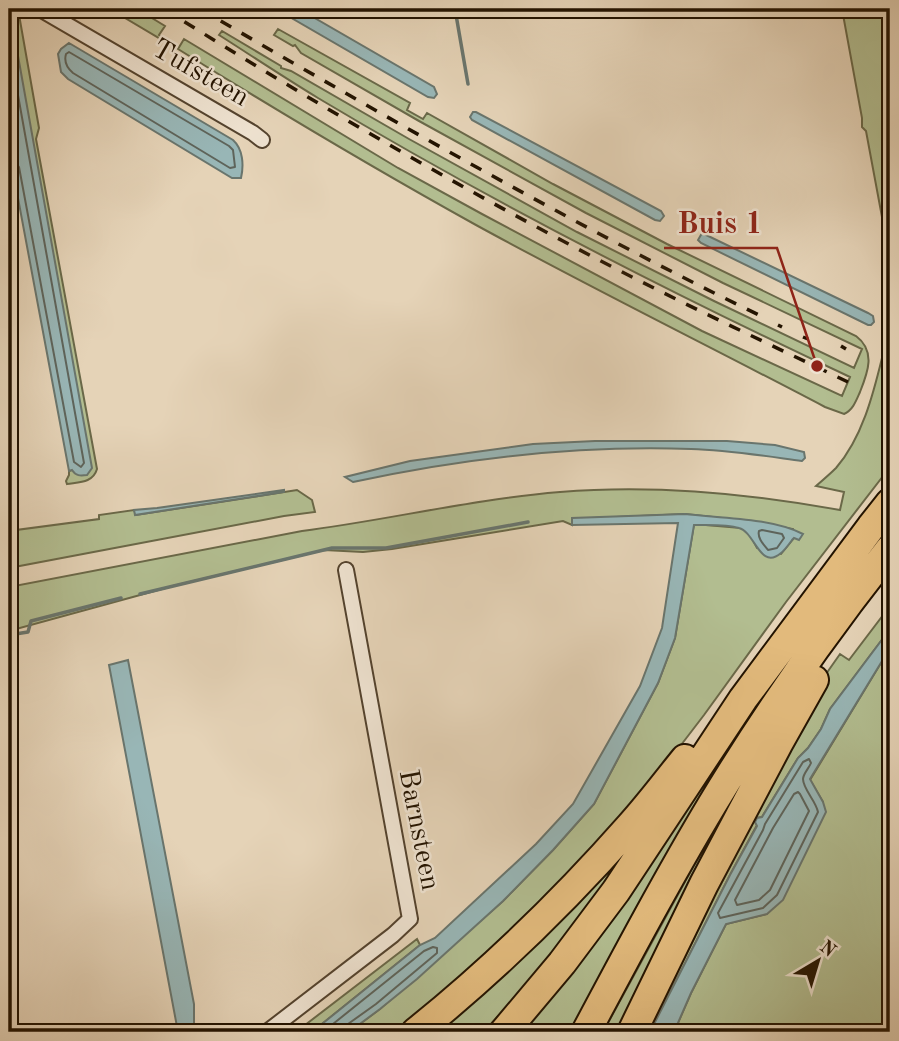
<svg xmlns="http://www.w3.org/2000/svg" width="899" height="1041" viewBox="0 0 899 1041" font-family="'Old Standard TT',serif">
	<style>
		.green { fill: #b2bd90; stroke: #6a6848; stroke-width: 2 }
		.water { fill: #98b6b6; stroke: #69756d; stroke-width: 2 }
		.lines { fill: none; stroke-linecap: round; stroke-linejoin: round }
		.shore { stroke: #5e645b; stroke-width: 2 }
		.stream { stroke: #69756d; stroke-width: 3.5 }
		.street-casing { stroke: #54432e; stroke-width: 18 }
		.highway-casing { stroke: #231300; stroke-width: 32 }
		.street { stroke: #eee2d0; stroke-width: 14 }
		.highway { stroke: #e2ba7c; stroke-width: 28 }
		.rail { stroke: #231300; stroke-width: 3.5; stroke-dasharray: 12 12; stroke-linecap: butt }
		.labels { text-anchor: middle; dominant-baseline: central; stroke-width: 5; stroke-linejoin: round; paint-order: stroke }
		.street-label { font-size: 28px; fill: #231300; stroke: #eee2d0 }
		.leader { fill: none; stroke: #8f2418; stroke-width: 2.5 }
		.callout-dot { fill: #8f2418; stroke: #eee2d0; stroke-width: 2.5 }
		.callout-label { font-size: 30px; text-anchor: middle; font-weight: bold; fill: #8f2418; stroke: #eee2d0; stroke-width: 5; stroke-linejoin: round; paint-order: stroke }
	</style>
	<rect width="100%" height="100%" fill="#e5d3b7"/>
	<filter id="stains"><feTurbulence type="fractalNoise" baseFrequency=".00286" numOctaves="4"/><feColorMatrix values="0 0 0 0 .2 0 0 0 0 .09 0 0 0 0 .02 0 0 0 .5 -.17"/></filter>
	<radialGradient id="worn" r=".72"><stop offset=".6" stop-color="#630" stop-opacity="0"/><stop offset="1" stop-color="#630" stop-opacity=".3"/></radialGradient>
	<path class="green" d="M9,9H18L39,128L36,139L97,469C93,483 79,482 67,484L66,481L69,475V471L72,470Z
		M110,9H137L165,26L159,35L170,42L169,44Z
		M842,9H890V260L866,131L862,127V118Z
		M278,29L410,103L407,110L423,119L427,113L553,184L667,244L856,336C876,351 868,372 860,392C856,401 853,410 844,414L825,407C709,346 591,288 476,225C375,169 276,110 178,49L184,39L398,168L482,214L702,331L842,396L850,377C668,292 490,201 318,98C285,78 252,56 219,35L222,31L281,66V68L291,71L409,139L577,232L714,301L854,368L862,349L723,283L586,213L419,121L301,53L295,45L293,46L274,35Z
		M882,358H890V467L786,602L704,715L668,762L629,810L536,909L397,1032H349L380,1009L503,901L553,850L594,804L658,683L675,638L694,524L741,528L750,534L757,548L781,554L794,538L793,529L750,521L685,514L572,519V525L563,521L392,549L363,552L324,550L173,586L9,631V587L302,531C388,520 473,499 560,492C654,484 747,493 840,510L844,492L816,486C823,480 830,474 836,468C862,438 873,395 882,358Z
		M297,490L312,500L315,512L284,516L9,568V531L99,519V515L134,510L136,515Z
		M890,606V629L830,709L821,729L808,748L798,758L762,817L757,818L755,822L757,825L730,875L650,1032H636L812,694L840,654L849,660Z
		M818,616L575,1032H518L716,761Z
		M890,648V1032H674L691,993L726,924L767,914L823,802L810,780Z
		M772,737L627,1032H603L693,867Z
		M651,812C633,839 617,867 597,894C562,942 525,989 483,1032H422Z
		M417,939L420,945L312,1032H296Z"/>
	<path class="water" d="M276,9H299L434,87L437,94L434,98L428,97Z
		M9,14L11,17L92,468L87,475C80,476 76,476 72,470L69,471L9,150Z
		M69,43L233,140C243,149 244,165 241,178H232L68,79L61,72L58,54L61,49Z
		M473,112H476L661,211L664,216L660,221L655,220L472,120L470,117Z
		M702,233L868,313L873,316L874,322L871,325H868L701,243L698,240Z
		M595,441H727L775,445L804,452L805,458L802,461C765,456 728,450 691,449C577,445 464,458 353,482L345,477L410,461L533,444Z
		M284,490V492L135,515L134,510L157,508Z
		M685,514C720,518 772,518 803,534L799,540L794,538L792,540C789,544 785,550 781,553C760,571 755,532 739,528C727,524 707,525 694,525L675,638L658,683L594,804L553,850L503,901L417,979L380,1009L349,1032H312L420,945L435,938L536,844L573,804L640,686L662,628L678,523L572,525V518Z
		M890,629V648L810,779L823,802L826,812L783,900L767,914L726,924L691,993L674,1032H650L730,875L757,826L755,822L757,818L762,817L798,758L808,748L821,729L830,709Z
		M128,660L194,1004V1032H178L109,665Z"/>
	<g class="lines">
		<path class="shore" d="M9,45L84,463L81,467L74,462L19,167L15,162L9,161
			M69,52L229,146L233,150L235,167L230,168L73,73C67,68 64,61 66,54Z
			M762,530L782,534L784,538L777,548L768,550C764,545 757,538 759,531Z
			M809,759L811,763C809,768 803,774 803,779C803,789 816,801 818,812L777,895L763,908L720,918L718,913L763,830L765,824L803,762Z
			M798,792L800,794L809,811L770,890L759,900L737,905L735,900L773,828L794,794Z
			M323,1032L424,951L433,947L437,948V953L376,1004L348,1024L346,1032"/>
		<path class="stream" d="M455,9L468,84
			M140,594L332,548H386L528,522
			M9,635L28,632L31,621L121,598"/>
		<defs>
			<path id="street" d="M40,9L253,133L262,140
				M267,1032L393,935L410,919L346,570"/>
			<path id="highway" d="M416,1032C493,970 565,900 631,825C650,804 667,781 685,759
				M504,1032L562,963L616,891L743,699L871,527L890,503
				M586,1032C627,955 668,878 713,803C766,715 826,630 890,549
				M632,1032L704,884L778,744L814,680"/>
		</defs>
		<use href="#street" class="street-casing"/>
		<use href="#highway" class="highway-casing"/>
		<use href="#street" class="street"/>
		<use href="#highway" class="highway"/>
		<path class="rail" d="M164,9C295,91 427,169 563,241C656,291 752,336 848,382
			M200,9C386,117 571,224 765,318
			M778,325L782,327
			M803,337L808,339
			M841,346L846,349"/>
	</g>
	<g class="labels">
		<g class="street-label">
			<text transform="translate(200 74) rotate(30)">Tufsteen</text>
			<text transform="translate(418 830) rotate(79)">Barnsteen</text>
		</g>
	</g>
	<path class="leader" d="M817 366L777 248H664"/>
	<circle class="callout-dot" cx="817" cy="366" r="7"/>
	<g class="callout-label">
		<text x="720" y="233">Buis 1</text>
	</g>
	<rect width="899" height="1041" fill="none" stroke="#e5d3b7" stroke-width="35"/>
	<rect x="10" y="10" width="878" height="1020" fill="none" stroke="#231300" stroke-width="3.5"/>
	<rect x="18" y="18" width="864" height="1006" fill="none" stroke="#231300" stroke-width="2"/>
	<g transform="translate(818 961) rotate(38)" stroke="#eee2d0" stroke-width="5" paint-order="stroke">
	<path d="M0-5L12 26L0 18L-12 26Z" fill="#231300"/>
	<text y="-10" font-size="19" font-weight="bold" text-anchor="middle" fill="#231300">N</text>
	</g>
	<rect width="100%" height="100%" filter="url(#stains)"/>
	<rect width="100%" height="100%" fill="url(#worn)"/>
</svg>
